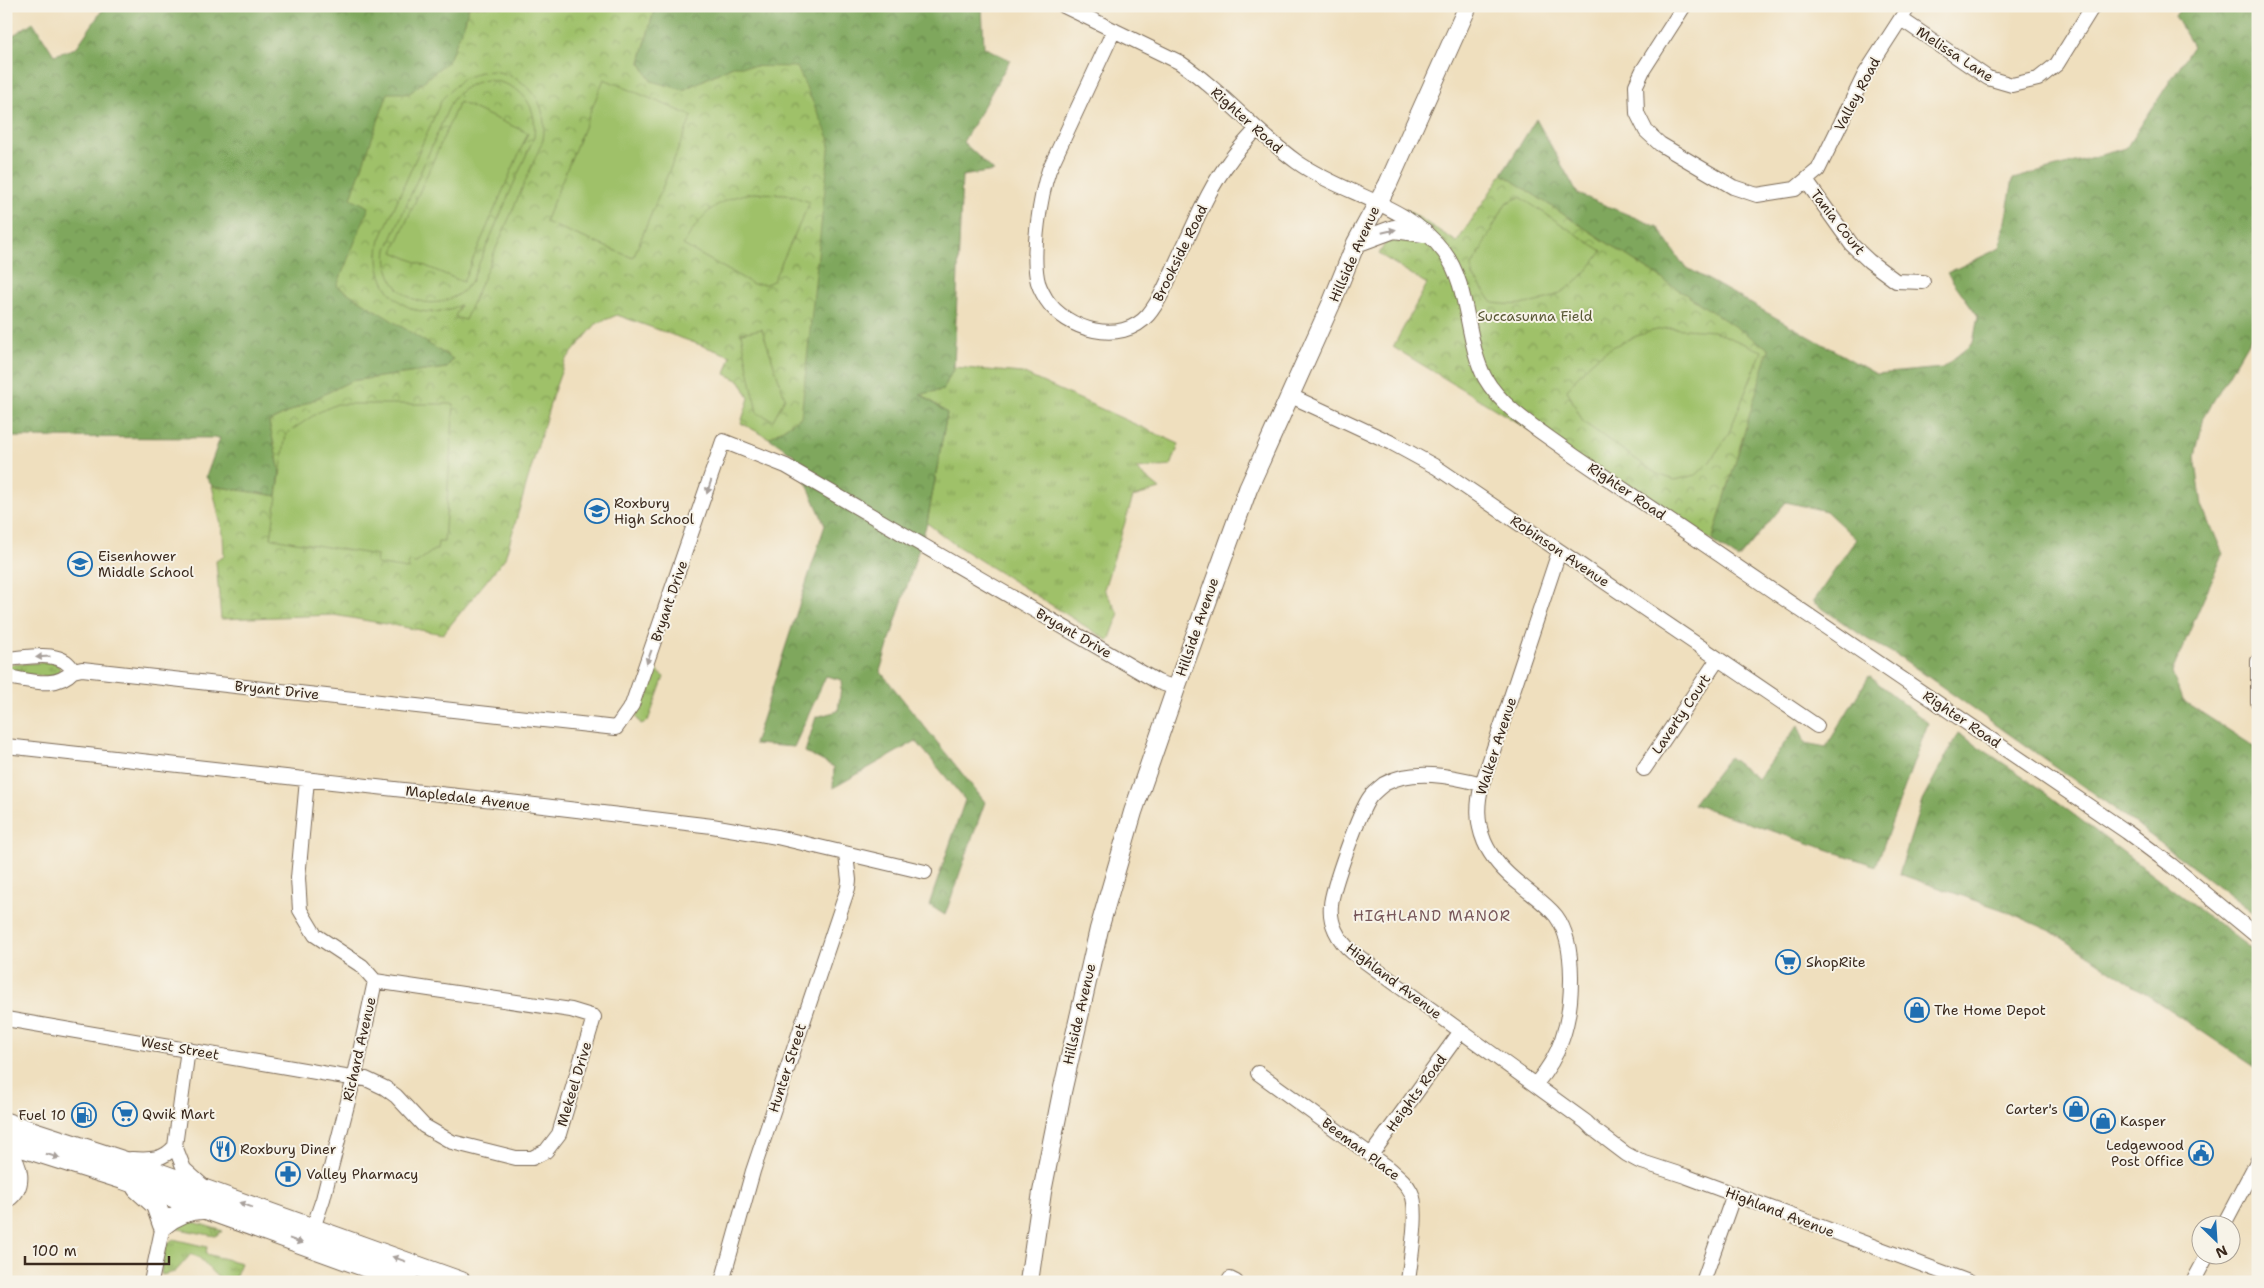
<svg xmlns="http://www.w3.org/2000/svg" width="2264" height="1288" viewBox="0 0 2264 1288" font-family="'Shantell Sans',sans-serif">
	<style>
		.grass { fill: url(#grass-tufts); stroke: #6d7644 }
		.forest { fill: url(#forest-crowns); stroke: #5d683e }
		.park { fill: url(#park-crowns); stroke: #6d7644 }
		.pitch { fill: #9fc169; stroke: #6d7644; fill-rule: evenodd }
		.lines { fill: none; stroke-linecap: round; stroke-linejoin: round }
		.minor-casing { stroke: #7a6956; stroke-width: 16 }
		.major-casing { stroke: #7a6956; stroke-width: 20 }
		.highway-casing { stroke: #7a6956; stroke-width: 22 }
		.minor { stroke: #fff; stroke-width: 14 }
		.major { stroke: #fff; stroke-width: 18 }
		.highway { stroke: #fff; stroke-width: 20 }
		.oneway { fill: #a79f9a }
		.labels { text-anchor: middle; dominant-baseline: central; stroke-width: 4; stroke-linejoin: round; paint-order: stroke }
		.street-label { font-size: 14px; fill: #3b2a1e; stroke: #f7f3e8 }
		.park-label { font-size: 14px; fill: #595734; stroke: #f7f3e8 }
		.poi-label { font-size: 14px; fill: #3b2a1e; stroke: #f7f3e8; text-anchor: start }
		.neighbourhood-label { font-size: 15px; letter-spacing: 1px; fill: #78575a; stroke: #f7f3e8 }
	</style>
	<defs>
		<pattern id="grass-tufts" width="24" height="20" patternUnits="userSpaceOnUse" patternTransform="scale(1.25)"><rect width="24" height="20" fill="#9fc169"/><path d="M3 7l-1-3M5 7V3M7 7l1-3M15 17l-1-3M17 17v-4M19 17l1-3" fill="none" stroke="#839d56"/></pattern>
		<pattern id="forest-crowns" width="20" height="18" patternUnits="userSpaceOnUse" patternTransform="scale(1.25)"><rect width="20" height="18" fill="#7fa75d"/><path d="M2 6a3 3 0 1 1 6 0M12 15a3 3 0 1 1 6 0" fill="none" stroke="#69884c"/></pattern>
		<pattern id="park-crowns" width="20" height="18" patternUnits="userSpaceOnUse" patternTransform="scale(1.25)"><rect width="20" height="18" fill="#9fc169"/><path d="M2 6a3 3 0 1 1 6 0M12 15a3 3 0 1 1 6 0" fill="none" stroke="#839d56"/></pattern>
	</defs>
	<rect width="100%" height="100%" fill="#f7f3e8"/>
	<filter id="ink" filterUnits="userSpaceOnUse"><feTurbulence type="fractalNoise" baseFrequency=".02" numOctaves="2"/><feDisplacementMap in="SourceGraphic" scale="10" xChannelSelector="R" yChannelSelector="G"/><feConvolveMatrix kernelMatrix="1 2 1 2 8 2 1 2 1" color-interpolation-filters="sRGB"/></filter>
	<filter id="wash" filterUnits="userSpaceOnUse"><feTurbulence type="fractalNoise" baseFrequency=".0096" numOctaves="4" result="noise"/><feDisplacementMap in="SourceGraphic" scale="20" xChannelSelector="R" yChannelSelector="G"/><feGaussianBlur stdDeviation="1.12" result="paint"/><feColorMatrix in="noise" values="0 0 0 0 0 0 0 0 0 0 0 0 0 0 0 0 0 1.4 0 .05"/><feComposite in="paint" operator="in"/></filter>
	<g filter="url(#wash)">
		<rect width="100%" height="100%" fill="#efdfbe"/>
		<path class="grass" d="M954,367L1022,373L1179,444L1171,466L1136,469L1160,489L1133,497L1104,589L1119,614L1109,641L954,544L927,523L947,413L920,393L943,390Z
			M53,662L58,665L60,669L54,677L6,672V665Z
			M653,667L664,677L648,721L641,724L636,717Z
			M181,1218L223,1231L215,1236L174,1228Z
			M173,1239L207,1247L206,1254L241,1263L233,1282C211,1282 208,1258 191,1254L175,1272L162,1275L161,1272L166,1245Z"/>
		<path class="forest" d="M105,6H469L465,22L449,60L410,93L351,197L370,207L338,286L453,358L447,368L351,381L269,422L280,471L277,496L212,486L206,477L220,438L6,437V40L33,22L54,55L76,48Z
			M655,6H982L984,47L1010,60L963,142L994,171L962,176L954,367L943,390L920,394L947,413L927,523L880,671L985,802L945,915L929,905L965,800L916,741L833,788L834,767L805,752L816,717L838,711L842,680L826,676L794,747L754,744L825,525L794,455L769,438L801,417L733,66L683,90L651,81L640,62Z
			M2182,6H2258V325L2204,417L2195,456L2202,505L2223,554L2172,672L2182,700L2258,749V916L2111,806L1900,657L1867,639L1813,602L1856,539L1826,511L1786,502L1738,559L1712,541L1768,349L1502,174L1536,119L1578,194L1658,227L1684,266L1876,374L1942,368L1973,343L1978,316L1947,273L2000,248L2013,179L2126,148L2193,46L2175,16Z
			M1869,676L1928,723L1876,866L1693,804L1729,757L1758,779L1798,725L1805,743L1826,747Z
			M1958,733L2024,777L2258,954V1069L2053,932L2006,911L1899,874L1922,801Z"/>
		<path class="park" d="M469,6H655L640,62L651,81L683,90L733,66L797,67L830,140L801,417L769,438L741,423L749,398L740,381L725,374L731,356L617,315L596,324L565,361L553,394L505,558L443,634L334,615L221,619L216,561L224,556L223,534L212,486L277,496L280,471L269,422L351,381L447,368L453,359L337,286L369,207L351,198L388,93H410L449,60L465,22Z
			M1502,174L1769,349L1712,541L1393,347L1427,284L1379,254L1405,209L1457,242Z"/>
		<path class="pitch" d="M494,71C530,78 549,104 543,140L465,320L455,317L460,305C413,328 368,291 380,240L442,99L462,79L480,72ZM487,80C520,83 538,103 534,137L471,282C441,322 380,300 387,249L451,102C460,89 471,83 487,80Z
			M604,79L692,116L633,258L545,222Z
			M459,102L528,133L463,282L393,252Z
			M753,193L786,194L810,202L773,281L766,284H753L683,245C702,214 716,198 753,193Z
			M1520,197L1602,251C1575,292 1543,310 1493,303L1473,276L1471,268L1506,203Z
			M1670,328L1713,331L1762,351L1728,435L1709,463L1696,475L1675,480L1657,474L1583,422L1567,390C1574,381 1581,372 1589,364C1607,346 1645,330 1670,328Z
			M762,329L785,398L773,420L757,413L741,333Z
			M337,404H454L444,542H438L437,550H434L416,563L409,562L407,569L376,564L377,555L271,538L286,434L317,413Z"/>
	</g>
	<g filter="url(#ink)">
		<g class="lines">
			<defs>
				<path id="minor" d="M1064,6L1179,62C1222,91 1255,132 1297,162C1344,195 1408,204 1444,252C1470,286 1465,340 1485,378C1504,411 1543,432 1573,455L2127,832L2171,865L2258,937
					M1684,6L1643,70L1636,85L1637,113L1646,131L1660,144L1733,187L1757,195L1795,189L1818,170L1865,74L1909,6
					M1901,19L1988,78L2012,85L2038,79L2057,64L2093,6
					M1114,30L1049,170C1040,196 1032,251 1037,278C1038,285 1043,294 1046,299C1066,330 1121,346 1148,315C1163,297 1172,270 1183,248C1197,219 1209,188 1229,162C1237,150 1247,140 1256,130
					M1807,182L1852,245L1869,261L1896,281L1923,282
					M1291,396L1392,443L1436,467L1817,726
					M6,659C26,658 63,648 73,671
					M2258,661V702
					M6,677C30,680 55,690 73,671L82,669L616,728L632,705L723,441L786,466L1158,682L1176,688
					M6,746L467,797L712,826L777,837L925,872
					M1644,769L1718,659
					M307,780L298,878L300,910L315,935L362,966L375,981L357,1066L323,1199L313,1228
					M1482,784C1452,776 1412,768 1384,784C1379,788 1374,792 1370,797C1360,810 1332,888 1331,905C1329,923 1338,940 1352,952L1586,1122L1594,1130
					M6,1019L345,1077L366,1079L385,1088L396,1096L424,1126L452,1142L516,1158H532L546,1151L559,1134L594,1017L571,1010L375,981
					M188,1049L175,1146L184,1169L202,1185
					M1258,1073L1390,1169C1398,1176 1406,1182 1411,1192C1420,1209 1410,1261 1408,1282
					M1535,1085C1547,1071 1556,1057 1562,1039C1573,1008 1577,944 1556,916C1546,904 1534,896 1522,886C1487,859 1470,829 1482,784L1559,552
					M1597,1132L1626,1154L1639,1161L1685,1176L1969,1282
					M1371,1155L1461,1031
					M131,1159C149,1160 163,1161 175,1146
					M2223,1226L2258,1160
					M1230,1279L1236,1282
					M151,1282L163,1225
					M722,1282L753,1171L848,888L849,880L846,855
					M1703,1282L1734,1194
					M2193,1282L2207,1256"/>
				<path id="major" d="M1356,243L1394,229L1424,233
					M1029,1282L1042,1192L1062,1092L1099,929L1133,812L1176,688L1248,489L1332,302L1356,243L1388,184L1468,6"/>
				<path id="highway" d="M6,1123L144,1168L461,1282
					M6,1142L123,1179L408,1282
					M6,1150C18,1166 24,1185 6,1198
					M137,1188L156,1205L163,1225C176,1214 189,1208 206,1209"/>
			</defs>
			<use href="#minor" class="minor-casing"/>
			<use href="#major" class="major-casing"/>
			<use href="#highway" class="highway-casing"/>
			<use href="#minor" class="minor"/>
			<use href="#major" class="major"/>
			<use href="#highway" class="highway"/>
		</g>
		<defs><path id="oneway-solid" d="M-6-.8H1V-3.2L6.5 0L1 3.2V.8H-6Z" transform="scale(1.25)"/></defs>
		<g class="oneway">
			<use href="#oneway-solid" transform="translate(1389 231) rotate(-13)"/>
			<use href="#oneway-solid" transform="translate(709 487) rotate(108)"/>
			<use href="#oneway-solid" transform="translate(43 657) rotate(177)"/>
			<use href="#oneway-solid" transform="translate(649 657) rotate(110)"/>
			<use href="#oneway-solid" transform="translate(53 1156) rotate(18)"/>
			<use href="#oneway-solid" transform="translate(246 1205) rotate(-160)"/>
			<use href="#oneway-solid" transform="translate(296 1241) rotate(20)"/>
			<use href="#oneway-solid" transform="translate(399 1259) rotate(-160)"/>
		</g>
	</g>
	<defs>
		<symbol id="school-ring" viewBox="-11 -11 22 22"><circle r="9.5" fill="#f7f3e8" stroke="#1f6fb2" stroke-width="1.5"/><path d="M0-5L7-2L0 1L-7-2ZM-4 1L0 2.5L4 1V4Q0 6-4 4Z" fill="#1f6fb2"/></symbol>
		<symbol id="supermarket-ring" viewBox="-11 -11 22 22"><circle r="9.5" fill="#f7f3e8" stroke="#1f6fb2" stroke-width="1.5"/><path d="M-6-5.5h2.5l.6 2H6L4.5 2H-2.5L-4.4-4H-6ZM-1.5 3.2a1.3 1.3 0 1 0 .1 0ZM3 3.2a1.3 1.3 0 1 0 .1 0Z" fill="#1f6fb2"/></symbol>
		<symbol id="shop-ring" viewBox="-11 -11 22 22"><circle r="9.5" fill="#f7f3e8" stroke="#1f6fb2" stroke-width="1.5"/><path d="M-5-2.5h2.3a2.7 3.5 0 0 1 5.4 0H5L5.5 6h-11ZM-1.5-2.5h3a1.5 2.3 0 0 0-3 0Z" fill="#1f6fb2"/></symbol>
		<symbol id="fuel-ring" viewBox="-11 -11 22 22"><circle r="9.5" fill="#f7f3e8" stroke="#1f6fb2" stroke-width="1.5"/><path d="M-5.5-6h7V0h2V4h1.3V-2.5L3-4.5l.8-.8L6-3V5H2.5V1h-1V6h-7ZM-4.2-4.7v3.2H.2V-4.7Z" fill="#1f6fb2"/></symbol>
		<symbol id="restaurant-ring" viewBox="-11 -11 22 22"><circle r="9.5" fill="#f7f3e8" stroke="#1f6fb2" stroke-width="1.5"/><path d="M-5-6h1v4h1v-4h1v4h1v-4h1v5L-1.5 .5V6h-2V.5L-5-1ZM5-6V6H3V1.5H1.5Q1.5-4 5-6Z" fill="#1f6fb2"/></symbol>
		<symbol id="civic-ring" viewBox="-11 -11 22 22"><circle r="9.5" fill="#f7f3e8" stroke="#1f6fb2" stroke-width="1.5"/><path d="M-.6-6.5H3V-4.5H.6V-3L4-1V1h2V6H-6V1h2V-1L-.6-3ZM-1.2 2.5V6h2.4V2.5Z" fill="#1f6fb2"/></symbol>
		<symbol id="pharmacy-ring" viewBox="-11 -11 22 22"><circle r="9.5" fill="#f7f3e8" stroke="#1f6fb2" stroke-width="1.5"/><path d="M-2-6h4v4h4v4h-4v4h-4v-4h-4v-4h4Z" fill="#1f6fb2"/></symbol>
	</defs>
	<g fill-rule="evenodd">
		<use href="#school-ring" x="583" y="497" width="28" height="28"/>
		<use href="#school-ring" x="66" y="550" width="28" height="28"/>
		<use href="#supermarket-ring" x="1774" y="948" width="28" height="28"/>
		<use href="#shop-ring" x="1903" y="996" width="28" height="28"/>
		<use href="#shop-ring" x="2062" y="1095" width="28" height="28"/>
		<use href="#supermarket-ring" x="111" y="1100" width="28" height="28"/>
		<use href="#fuel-ring" x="70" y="1101" width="28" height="28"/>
		<use href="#shop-ring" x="2089" y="1107" width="28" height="28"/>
		<use href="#restaurant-ring" x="209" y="1135" width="28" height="28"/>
		<use href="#civic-ring" x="2187" y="1139" width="28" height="28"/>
		<use href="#pharmacy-ring" x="274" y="1160" width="28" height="28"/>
	</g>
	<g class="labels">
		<g class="street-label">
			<text transform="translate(1955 54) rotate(33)">Melissa Lane</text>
			<text transform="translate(1857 94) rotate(-62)">Valley Road</text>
			<text transform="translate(1247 120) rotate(42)">Righter Road</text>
			<text transform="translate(1838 222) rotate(52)">Tania Court</text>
			<text transform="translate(1180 253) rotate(-64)">Brookside Road</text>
			<text transform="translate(1354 254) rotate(-66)">Hillside Avenue</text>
			<text transform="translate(1627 491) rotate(34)">Righter Road</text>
			<text transform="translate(1560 551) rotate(34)">Robinson Avenue</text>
			<text transform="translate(669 601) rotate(-71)">Bryant Drive</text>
			<text transform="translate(1197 627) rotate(-71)">Hillside Avenue</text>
			<text transform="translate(1074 633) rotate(30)">Bryant Drive</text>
			<text transform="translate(277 690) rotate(6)">Bryant Drive</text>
			<text transform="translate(1681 714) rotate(-56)">Laverty Court</text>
			<text transform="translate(1962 719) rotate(34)">Righter Road</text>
			<text transform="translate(1496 746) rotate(-72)">Walker Avenue</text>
			<text transform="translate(468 798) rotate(7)">Mapledale Avenue</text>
			<text transform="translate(1394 981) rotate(37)">Highland Avenue</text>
			<text transform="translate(1079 1014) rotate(-77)">Hillside Avenue</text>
			<text transform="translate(180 1048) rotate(10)">West Street</text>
			<text transform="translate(359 1049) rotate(-77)">Richard Avenue</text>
			<text transform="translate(787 1068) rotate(-72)">Hunter Street</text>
			<text transform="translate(574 1084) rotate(-73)">Mekeel Drive</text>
			<text transform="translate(1416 1093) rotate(-54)">Heights Road</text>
			<text transform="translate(1361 1149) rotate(37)">Beeman Place</text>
			<text transform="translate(1780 1212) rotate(21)">Highland Avenue</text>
		</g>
		<g class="park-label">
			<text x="1535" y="316">Succasunna Field</text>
		</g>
		<g class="poi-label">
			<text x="614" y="503">Roxbury<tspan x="614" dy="16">High School</tspan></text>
			<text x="98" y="556">Eisenhower<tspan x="98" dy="16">Middle School</tspan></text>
			<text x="1806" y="962">ShopRite</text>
			<text x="1934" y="1010">The Home Depot</text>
			<text x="2058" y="1109" text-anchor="end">Carter's</text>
			<text x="142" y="1114">Qwik Mart</text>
			<text x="66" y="1115" text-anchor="end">Fuel 10</text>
			<text x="2120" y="1121">Kasper</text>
			<text x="2184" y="1145" text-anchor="end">Ledgewood<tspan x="2184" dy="16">Post Office</tspan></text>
			<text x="240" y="1149">Roxbury Diner</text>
			<text x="306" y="1174">Valley Pharmacy</text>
		</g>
		<g class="neighbourhood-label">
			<text x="1432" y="916">HIGHLAND MANOR</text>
		</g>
	</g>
	<rect width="2264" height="1288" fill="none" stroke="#f7f3e8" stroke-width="25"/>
	<g transform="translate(2216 1240) rotate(155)"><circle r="24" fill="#f7f3e8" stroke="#aca397"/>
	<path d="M0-4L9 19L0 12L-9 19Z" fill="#1f6fb2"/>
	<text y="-8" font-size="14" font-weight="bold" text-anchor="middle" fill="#3b2a1e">N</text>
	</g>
	<path d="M25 1256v8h144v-8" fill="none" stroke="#3b2a1e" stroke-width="2.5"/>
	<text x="32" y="1256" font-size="15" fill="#3b2a1e" stroke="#f7f3e8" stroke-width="4" paint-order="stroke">100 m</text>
</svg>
